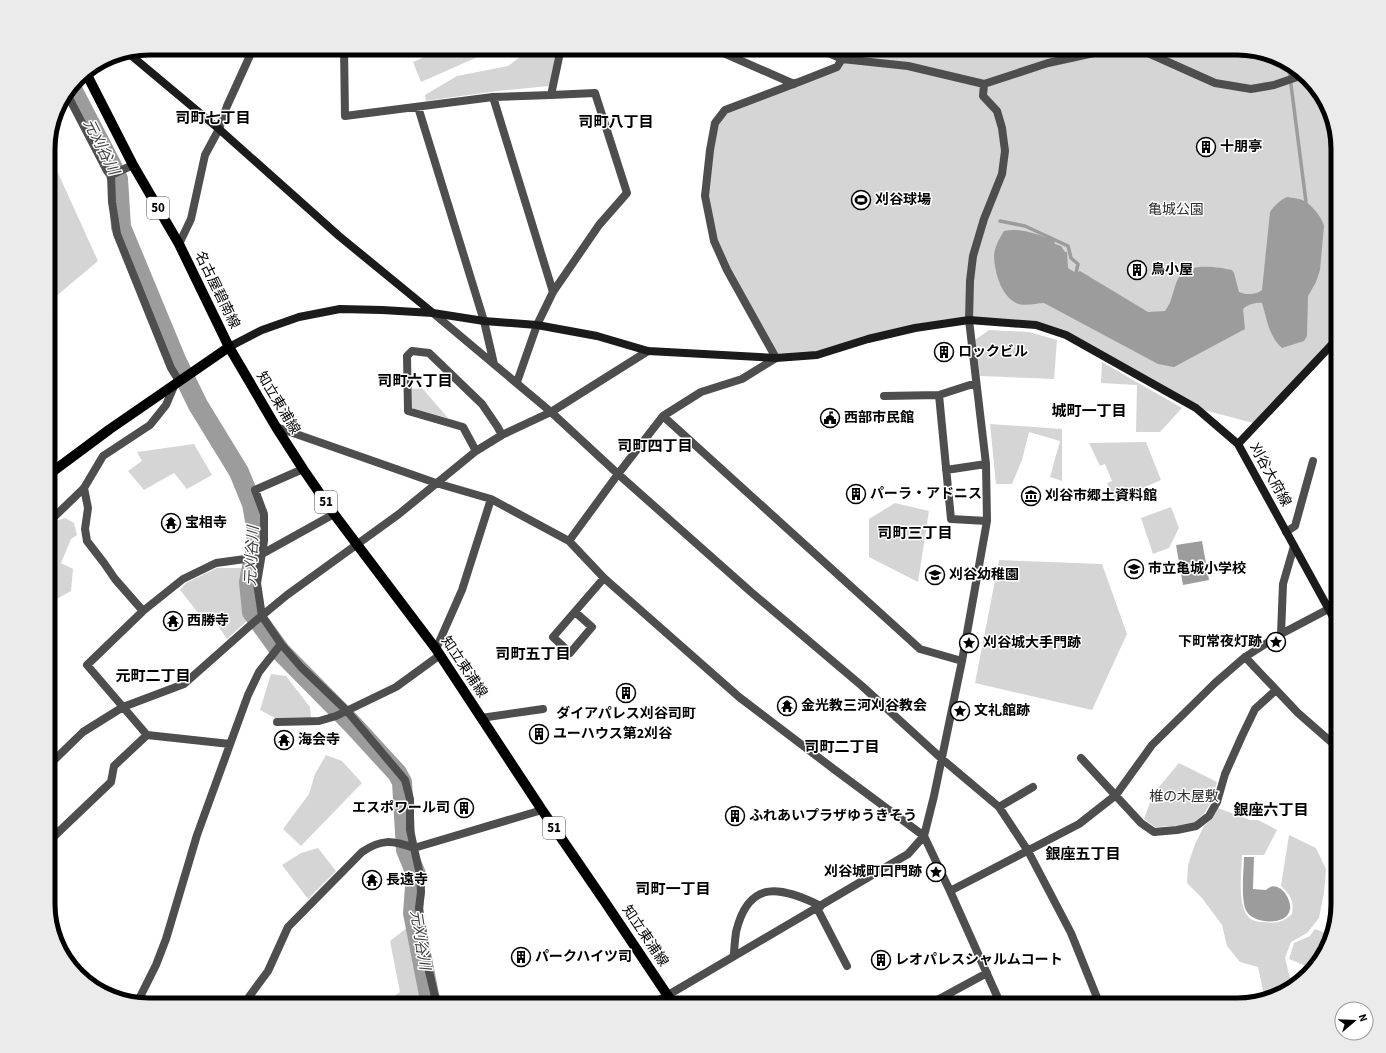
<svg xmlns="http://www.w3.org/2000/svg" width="1386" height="1053" viewBox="0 0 1386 1053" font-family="'Source Sans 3','Noto Sans JP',sans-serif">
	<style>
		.green { fill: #d5d5d5 }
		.water { fill: #9c9c9c }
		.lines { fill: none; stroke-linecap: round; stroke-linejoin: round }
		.stream { stroke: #9c9c9c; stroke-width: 3.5 }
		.river { stroke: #9c9c9c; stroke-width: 20 }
		.street { stroke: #4e4e4e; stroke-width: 8 }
		.secondary { stroke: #1b1b1b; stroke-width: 8 }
		.primary { stroke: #000; stroke-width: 10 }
		.labels { text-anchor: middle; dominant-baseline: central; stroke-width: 3; stroke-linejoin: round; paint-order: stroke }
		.shield { fill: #fff; stroke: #4c4c4c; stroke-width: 1 }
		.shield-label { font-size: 13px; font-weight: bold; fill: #000 }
		.poi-label { font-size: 14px; font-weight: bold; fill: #000; stroke: #fff; text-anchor: start }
		.park-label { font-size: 14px; fill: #2c2c2c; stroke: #fff }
		.street-label { font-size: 14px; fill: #000; stroke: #fff }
		.neighbourhood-label { font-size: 15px; font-weight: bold; fill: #000; stroke: #fff }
		.water-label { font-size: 15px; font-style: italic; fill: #3d3d3d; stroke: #fff }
		.rim { fill: none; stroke: #000; stroke-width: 5 }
	</style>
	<rect width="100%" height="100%" fill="#fff"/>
	<path class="green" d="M445,48H498L421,82L413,62Z
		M529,48H557L549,86L497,91L426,101L425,95L457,76L508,66L529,50Z
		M818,48H1237L1269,53L1299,69L1328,105L1338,149V341L1257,424L1196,408L1096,352L1036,325L969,320L915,328L817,355L776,358L714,241L705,196L715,123L725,110L837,66L841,59Z
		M48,151L98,261L48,303Z
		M989,330L1029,332L1057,340L1054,379L980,376L975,340Z
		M1102,362L1182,408L1160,432H1136L1137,385L1101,383Z
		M422,388L448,418L412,408V389Z
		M990,424L1062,429V481L1050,477L1060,441L1029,432L1022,460L1012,484H996Z
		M1146,442L1161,480L1115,500L1107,483L1112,481L1105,464L1100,466L1089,443Z
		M194,444L212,475L187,489L174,473L144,490L128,471L142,461L137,452Z
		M895,503L929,511L918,582L869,557V519Z
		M1171,507L1179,528L1169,548L1153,554L1141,518Z
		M65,518L74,523L77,535L71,539L61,563L73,569L71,591L48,604V534L55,521Z
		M999,560L1102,564L1127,634L1092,710L975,683Z
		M217,568H245L241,597L247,621L227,639L210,614L203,619L180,590L186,583Z
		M271,674L286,676L310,707L311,717L275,718L260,710Z
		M326,755L342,761L362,783L301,846L283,829L309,794L315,774Z
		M1179,763L1217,782L1212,800L1204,814L1194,822L1176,826L1155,827L1144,819L1153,794Z
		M1218,808L1250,820H1258L1277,830L1264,855H1242C1242,872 1235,915 1255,921C1258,922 1261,922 1264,922C1276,924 1283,922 1292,914C1294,900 1291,896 1281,886L1289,835L1316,848L1326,869L1324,893L1319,918L1307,933L1291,942L1285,958L1292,986C1283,993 1276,998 1264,995L1258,967L1240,962L1227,946L1222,925L1202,898L1187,883L1188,865L1195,844L1204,826L1212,819Z
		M318,848L336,871L308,899L282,865L301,853Z
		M408,927L423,1005H381L400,992L390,941Z
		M1315,929L1333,936L1317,966L1313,969L1289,959L1294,943L1310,936Z"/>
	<path class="water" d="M1287,197C1293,198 1300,198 1306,202C1313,207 1322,217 1324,226L1320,270L1316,282L1308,296L1307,336L1304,341L1282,348C1269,337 1267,319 1262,303C1256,302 1247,305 1243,309L1245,329L1174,367L1158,364L1044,303C1036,303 1024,307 1016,303C1001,295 995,273 994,257C994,248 999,239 1004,231C1021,227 1038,235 1054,240L1055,244L1061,246L1065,252H1067L1068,268L1076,273L1080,271L1148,312L1165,311C1173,301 1173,287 1179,277C1189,262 1217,267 1232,270L1234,273L1239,292C1245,295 1257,295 1262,290L1270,212C1274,206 1280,200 1287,197Z
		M1202,541L1209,580L1183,585L1176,545Z
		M1244,857H1254L1253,889L1266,890C1277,878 1292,898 1290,909C1288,926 1254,924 1247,912C1240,902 1244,869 1244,857Z"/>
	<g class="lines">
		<path class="stream" d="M1285,62L1290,70
			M1289,69L1306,202
			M1000,221L1025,226L1068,246L1071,258L1078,264L1076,273"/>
		<path class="river" d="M71,87L111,164L118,179L121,227L177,362L198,405L239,472L252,504L257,532L256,548L249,582L252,612L281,652L353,725L397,773L402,782L406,850L416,874L413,913L431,1005"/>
		<path class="street" d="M344,48L345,116L493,97L551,95L561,48
			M712,48L794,84
			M818,48L842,59L908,66L984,84L1048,63L1103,51L1127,49L1148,53L1215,83L1251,89L1274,85L1303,75
			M67,94L107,171L111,175L112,202L117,234L171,368L179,381
			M493,97L553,292
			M418,107L484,321L494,364
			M111,175L133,165
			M179,244L191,219L205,155L219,129L227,106L253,49L256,48
			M433,313L551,412L618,474L751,592L862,686L942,759L999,807L1028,851L1071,933L1100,1005
			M517,382L537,325L553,292L599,225L627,193L595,93L551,95
			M976,383L939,395L951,519L987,521
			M884,396L939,395
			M663,416L920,649L962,661
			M276,427L436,483L491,499L569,541L604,578L739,697L835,770L924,836L950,891L1079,824L1116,795L1152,745L1215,683L1245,657L1281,634L1338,604
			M476,451L463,427L408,411L407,356L412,351L429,353L482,404L497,426L502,435
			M303,469L255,490L264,514V541L257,583L262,616L281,644L301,667L347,711L405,780L410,799V830L420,875L421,892L419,908L428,967L437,1005
			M946,470L986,464
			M84,488L88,508L85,529L87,541L104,563L115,579L143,611
			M48,526L51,520L84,488L103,456L150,425L166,405L175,384
			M1286,532L1295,526L1313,461
			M569,541L618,474L663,416L701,392L742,379L776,358L727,270L714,241L705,196L710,150L715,123L725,110L804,80L837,67L842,59
			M575,612L592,627L570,653L553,637L604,578
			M1281,634L1283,584L1294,546
			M436,649L462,590L491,499
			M1245,657L1298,713L1338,748
			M481,718L543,709
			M277,722L319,721L336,716L396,687L440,655
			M230,744L147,735L87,665L143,611L183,579L216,563L245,559L262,554L334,514
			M1081,758L1141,823L1154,832L1177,830L1196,826L1209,816L1217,802L1225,774L1242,736L1255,709L1276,690
			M48,766L83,732L123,707L184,684L253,623L287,595L399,514L476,451L502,435L551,412L648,351
			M999,807L1033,787
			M48,842L111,782L114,766L147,735
			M414,848L542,810
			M950,891L1001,1005
			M817,908L847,966
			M734,956C734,948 735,940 736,932C749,878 781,887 821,906
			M144,1004L138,1001L156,965L166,939L197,835L248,695L259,672L281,644
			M243,1005L268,971L288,927L362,852C381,839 392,840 414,848
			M651,1005L908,854L924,836L934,796L962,661L987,521L986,464L969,320L970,281L973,256L984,219L1002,174L1005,151L1002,128L997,111L983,96L984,84
			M928,1005L987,973"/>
		<path class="secondary" d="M127,52L219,129L339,236L433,313L484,321L537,325L597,336L648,351L776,358L817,355L868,339L915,328L969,320L1036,325L1066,335L1196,408L1238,444L1338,626
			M229,347L262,330L299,317L340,309L382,310L433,313
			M1238,444L1338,338"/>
		<path class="primary" d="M85,71L133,165L179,244L229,347L276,427L303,469L334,514L436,649L542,810L605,902L674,1005
			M48,475L110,429L229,347"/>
	</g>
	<defs>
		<symbol id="building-ring" viewBox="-11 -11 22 22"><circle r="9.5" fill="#fff" stroke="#000" stroke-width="1.5"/><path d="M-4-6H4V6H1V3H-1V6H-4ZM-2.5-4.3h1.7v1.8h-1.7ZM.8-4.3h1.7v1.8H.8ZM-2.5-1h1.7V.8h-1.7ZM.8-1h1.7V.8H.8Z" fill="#000"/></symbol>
		<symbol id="stadium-ring" viewBox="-11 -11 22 22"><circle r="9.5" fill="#fff" stroke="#000" stroke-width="1.5"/><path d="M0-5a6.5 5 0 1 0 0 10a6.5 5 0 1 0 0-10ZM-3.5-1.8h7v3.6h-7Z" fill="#000"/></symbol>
		<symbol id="civic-ring" viewBox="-11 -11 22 22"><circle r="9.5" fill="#fff" stroke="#000" stroke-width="1.5"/><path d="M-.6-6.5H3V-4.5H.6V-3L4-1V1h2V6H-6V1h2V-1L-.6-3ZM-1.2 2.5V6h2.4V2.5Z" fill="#000"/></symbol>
		<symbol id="museum-ring" viewBox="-11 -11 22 22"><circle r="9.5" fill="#fff" stroke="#000" stroke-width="1.5"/><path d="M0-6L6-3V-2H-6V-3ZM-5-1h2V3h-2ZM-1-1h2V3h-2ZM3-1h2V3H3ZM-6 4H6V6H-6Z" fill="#000"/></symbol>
		<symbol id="temple-ring" viewBox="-11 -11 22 22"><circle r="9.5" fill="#fff" stroke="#000" stroke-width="1.5"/><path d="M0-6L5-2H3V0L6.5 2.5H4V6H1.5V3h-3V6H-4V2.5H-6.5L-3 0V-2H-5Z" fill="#000"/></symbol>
		<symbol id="school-ring" viewBox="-11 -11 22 22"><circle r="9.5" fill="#fff" stroke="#000" stroke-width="1.5"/><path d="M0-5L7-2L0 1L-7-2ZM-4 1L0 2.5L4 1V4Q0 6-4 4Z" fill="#000"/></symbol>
		<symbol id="sight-ring" viewBox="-11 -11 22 22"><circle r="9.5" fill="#fff" stroke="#000" stroke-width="1.5"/><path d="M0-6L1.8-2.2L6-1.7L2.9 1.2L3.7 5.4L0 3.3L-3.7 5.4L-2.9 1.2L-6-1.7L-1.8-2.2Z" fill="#000"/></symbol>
	</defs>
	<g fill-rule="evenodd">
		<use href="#building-ring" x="1195" y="136" width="22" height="22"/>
		<use href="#stadium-ring" x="850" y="189" width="22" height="22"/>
		<use href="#building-ring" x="1126" y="259" width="22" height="22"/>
		<use href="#building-ring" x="933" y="341" width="22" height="22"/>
		<use href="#civic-ring" x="819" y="407" width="22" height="22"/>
		<use href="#building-ring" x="845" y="483" width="22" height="22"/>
		<use href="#museum-ring" x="1020" y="485" width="22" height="22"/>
		<use href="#temple-ring" x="160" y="512" width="22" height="22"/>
		<use href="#school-ring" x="1123" y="558" width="22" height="22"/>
		<use href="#school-ring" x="924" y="564" width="22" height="22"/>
		<use href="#temple-ring" x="162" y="610" width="22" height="22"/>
		<use href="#sight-ring" x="1265" y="631" width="22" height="22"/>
		<use href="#sight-ring" x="958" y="632" width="22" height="22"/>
		<use href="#building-ring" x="615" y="682" width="22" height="22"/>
		<use href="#temple-ring" x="776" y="695" width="22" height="22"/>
		<use href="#sight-ring" x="949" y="700" width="22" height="22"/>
		<use href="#building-ring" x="528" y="723" width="22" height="22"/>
		<use href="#temple-ring" x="273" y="729" width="22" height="22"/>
		<use href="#building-ring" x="453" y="797" width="22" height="22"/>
		<use href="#building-ring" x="724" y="805" width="22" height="22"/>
		<use href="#sight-ring" x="925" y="861" width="22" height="22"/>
		<use href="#temple-ring" x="361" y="869" width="22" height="22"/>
		<use href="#building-ring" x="510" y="946" width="22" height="22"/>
		<use href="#building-ring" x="870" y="949" width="22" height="22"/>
	</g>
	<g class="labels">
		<g class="shield">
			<rect x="147" y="197" width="22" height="22" rx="3"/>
			<rect x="315" y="491" width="22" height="22" rx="3"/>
			<rect x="543" y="817" width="22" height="22" rx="3"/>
		</g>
		<g class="shield-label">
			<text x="158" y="208">50</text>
			<text x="326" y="502">51</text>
			<text x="554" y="828">51</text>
		</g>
		<g class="poi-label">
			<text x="1220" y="147">十朋亭</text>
			<text x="875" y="200">刈谷球場</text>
			<text x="1151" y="270">鳥小屋</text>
			<text x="958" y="352">ロックビル</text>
			<text x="844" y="418">西部市民館</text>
			<text x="870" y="494">パーラ・アドニス</text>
			<text x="1045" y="496">刈谷市郷土資料館</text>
			<text x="185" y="523">宝相寺</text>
			<text x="1148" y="569">市立亀城小学校</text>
			<text x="949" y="575">刈谷幼稚園</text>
			<text x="187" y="621">西勝寺</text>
			<text x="1262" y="642" text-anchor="end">下町常夜灯跡</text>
			<text x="983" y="643">刈谷城大手門跡</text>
			<text x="801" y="706">金光教三河刈谷教会</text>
			<text x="974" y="711">文礼館跡</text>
			<text x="626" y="714" text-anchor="middle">ダイアパレス刈谷司町</text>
			<text x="553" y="734">ユーハウス第2刈谷</text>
			<text x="298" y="740">海会寺</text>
			<text x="450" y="808" text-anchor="end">エスポワール司</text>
			<text x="749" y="816">ふれあいプラザゆうきそう</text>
			<text x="922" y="872" text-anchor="end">刈谷城町口門跡</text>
			<text x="386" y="880">長遠寺</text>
			<text x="535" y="957">パークハイツ司</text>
			<text x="895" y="960">レオパレスシャルムコート</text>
		</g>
		<g class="park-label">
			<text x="1176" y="210">亀城公園</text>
			<text x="1184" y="797">椎の木屋敷</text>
		</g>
		<g class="street-label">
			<text transform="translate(217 290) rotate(64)">名古屋碧南線</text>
			<text transform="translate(278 403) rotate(59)">知立東浦線</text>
			<text transform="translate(1270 475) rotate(61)">刈谷大府線</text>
			<text transform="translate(464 667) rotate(56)">知立東浦線</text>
			<text transform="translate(645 936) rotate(56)">知立東浦線</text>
		</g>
		<g class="neighbourhood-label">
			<text x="213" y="118">司町七丁目</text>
			<text x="616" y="122">司町八丁目</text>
			<text x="415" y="381">司町六丁目</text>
			<text x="1089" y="411">城町一丁目</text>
			<text x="655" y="446">司町四丁目</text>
			<text x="915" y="533">司町三丁目</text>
			<text x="533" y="654">司町五丁目</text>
			<text x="153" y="676">元町二丁目</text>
			<text x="842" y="747">司町二丁目</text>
			<text x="1271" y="810">銀座六丁目</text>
			<text x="1083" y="854">銀座五丁目</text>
			<text x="673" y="889">司町一丁目</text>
		</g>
		<g class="water-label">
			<text transform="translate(101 147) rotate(63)">元刈谷川</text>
			<text transform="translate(252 556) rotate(-87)">元刈谷川</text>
			<text transform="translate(420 940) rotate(81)">元刈谷川</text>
		</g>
	</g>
	<path d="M0 0H1386V1053H0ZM149 55H1237A94 94 0 0 1 1331 149V904A94 94 0 0 1 1237 998H149A94 94 0 0 1 55 904V149A94 94 0 0 1 149 55Z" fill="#ebebeb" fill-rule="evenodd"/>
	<path class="rim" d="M149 55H1237A94 94 0 0 1 1331 149V904A94 94 0 0 1 1237 998H149A94 94 0 0 1 55 904V149A94 94 0 0 1 149 55Z"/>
	<g transform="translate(1354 1021) rotate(71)"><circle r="19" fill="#ffffff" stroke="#999999"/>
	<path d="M0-3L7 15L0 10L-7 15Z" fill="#000000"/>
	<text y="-6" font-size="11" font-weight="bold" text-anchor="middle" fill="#000000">N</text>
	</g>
</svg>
